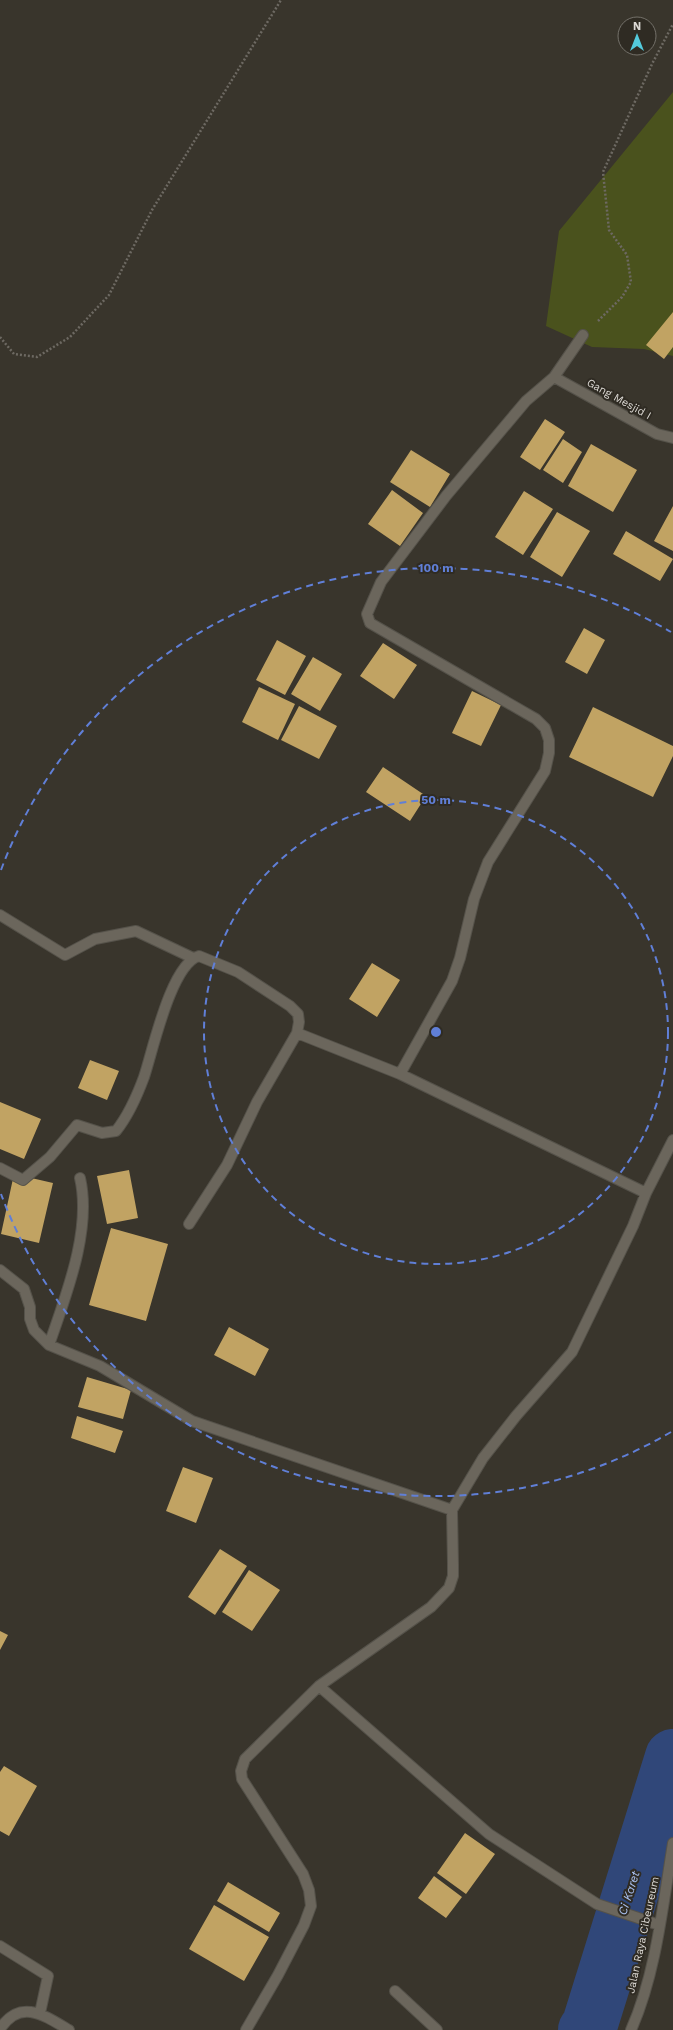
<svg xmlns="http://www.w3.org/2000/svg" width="673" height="2030" viewBox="0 0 673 2030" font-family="'Work Sans',sans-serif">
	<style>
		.green { fill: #4a521d }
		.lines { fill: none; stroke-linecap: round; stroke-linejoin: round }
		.river { stroke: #304779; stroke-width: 56 }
		.building { fill: #c1a363 }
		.minor-casing { stroke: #55524a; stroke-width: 12 }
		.path { stroke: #6d6962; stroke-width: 2.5; stroke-dasharray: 2 2; stroke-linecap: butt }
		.minor { stroke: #6b665c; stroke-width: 10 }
		.ring { fill: none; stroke: #607fd7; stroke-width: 2; stroke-dasharray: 7 5 }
		.labels { text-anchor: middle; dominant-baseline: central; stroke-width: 4; stroke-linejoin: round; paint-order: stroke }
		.street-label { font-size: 11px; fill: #dcd9d4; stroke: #2f2b23 }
		.water-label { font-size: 12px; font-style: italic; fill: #aac1f0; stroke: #2f2b23 }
		.centre { fill: #607fd7; stroke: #2f2b23; stroke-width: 2 }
		.ring-label { font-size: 12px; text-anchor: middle; font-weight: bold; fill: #607fd7; stroke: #2f2b23; stroke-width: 4; stroke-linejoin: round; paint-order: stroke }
	</style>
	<rect width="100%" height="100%" fill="#39352c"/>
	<path class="green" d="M673,92V356L644,349L592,347L546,326L559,231Z"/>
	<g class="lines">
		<path class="river" d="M586,2030L589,2027L673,1757"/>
	</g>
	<path class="building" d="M673,312V347L664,359L646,345Z
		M545,419L565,432L540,470L520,457Z
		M563,439L582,452L563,483L543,470Z
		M591,444L637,470L613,512L568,486Z
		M411,450L450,474L430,507L390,482Z
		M392,490L423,513L400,546L368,524Z
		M524,491L553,509L523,555L495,537Z
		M673,506V551L654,541Z
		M557,512L590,531L562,577L530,557Z
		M626,531L673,559L660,581L613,554Z
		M584,628L605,640L587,674L565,662Z
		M277,640L306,656L285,695L256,680Z
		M383,643L417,665L394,699L360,676Z
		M313,657L342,674L320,711L291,694Z
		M259,687L295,704L278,740L242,722Z
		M472,691L501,705L481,746L452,733Z
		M299,706L337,726L319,759L281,740Z
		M593,707L673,746V756L653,797L569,757Z
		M383,767L426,796L410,821L366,792Z
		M372,963L400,980L377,1017L349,999Z
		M90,1060L119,1071L107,1100L78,1088Z
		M0,1102L41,1119L24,1159L0,1149Z
		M129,1170L138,1218L107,1224L97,1176Z
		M14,1174L53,1183L39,1243L1,1234Z
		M111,1228L168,1244L146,1321L89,1305Z
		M229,1327L269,1349L255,1376L214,1355Z
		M87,1377L131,1390L123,1419L78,1407Z
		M77,1416L123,1431L115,1453L71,1438Z
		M183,1467L213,1478L196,1523L166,1511Z
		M220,1549L247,1566L215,1615L188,1597Z
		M249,1570L280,1590L252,1631L222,1612Z
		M0,1631L8,1635L0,1650Z
		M4,1766L37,1786L9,1836L0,1831V1772Z
		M465,1833L495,1854L466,1894L437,1873Z
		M434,1876L462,1897L446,1918L418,1898Z
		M228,1882L280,1913L269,1932L217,1901Z
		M214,1905L269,1937L244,1981L189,1949Z"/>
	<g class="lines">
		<defs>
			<path id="minor" d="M554,377L657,434L673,438
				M0,915L65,955L95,939L136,931L193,958
				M400,1074L452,981L460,958L474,899L488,862L545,771L549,753V740L545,728L536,719L370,623L367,614L381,582L446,496L526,401L554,377L583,335
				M0,1168L23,1180L50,1157L77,1125L102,1133L116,1131C128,1116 137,1096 144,1077C153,1050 171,964 199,956L238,972L290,1006L298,1014L299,1022L297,1033L400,1074L646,1193
				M189,1224L227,1165L257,1102L297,1033
				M0,1270L24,1289L30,1307V1319L34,1330L49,1345L100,1366L192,1421L452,1510
				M49,1345C66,1295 92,1230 80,1178
				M319,1686L489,1834L597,1904L659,1925
				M0,1946L48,1976L40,2013
				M395,1991L437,2030
				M0,2029C20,1998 44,2015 69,2030
				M246,2030L278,1975L304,1925L311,1906L309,1890L303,1874L242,1779L241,1771L245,1759L319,1686L431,1607L449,1588L453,1576V1564L452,1510L483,1458L516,1416L572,1352L633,1226L646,1193L673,1140
				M631,2030C656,1974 663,1904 673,1843"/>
		</defs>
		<use href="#minor" class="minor-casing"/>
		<path class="path" d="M598,321L622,297L631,282L627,255L609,230L603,172L652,64L673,24
			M0,337L14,354L37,357L70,337L109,295L152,210L281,0"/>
		<use href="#minor" class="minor"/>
	</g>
	<g class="ring">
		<circle cx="436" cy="1032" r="232"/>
		<path d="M671 1432A464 464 0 0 1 1 1194M1 870A464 464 0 0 1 671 632"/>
	</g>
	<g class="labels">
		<g class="street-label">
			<text transform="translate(619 399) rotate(29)">Gang Mesjid I</text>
			<text transform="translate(643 1935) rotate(-78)">Jalan Raya Cibeureum</text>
		</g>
		<g class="water-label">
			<text transform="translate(629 1893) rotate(-72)">Ci Karet</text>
		</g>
	</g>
	<circle cx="436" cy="1032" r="6" class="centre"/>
	<g class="ring-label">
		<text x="436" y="572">100 m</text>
		<text x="436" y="804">50 m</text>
	</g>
	<g transform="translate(637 36)"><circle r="19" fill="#2f2b23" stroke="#74716a"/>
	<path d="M0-3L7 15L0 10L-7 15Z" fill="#53cadc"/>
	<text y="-6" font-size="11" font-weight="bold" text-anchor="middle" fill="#dcd9d4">N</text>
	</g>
</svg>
